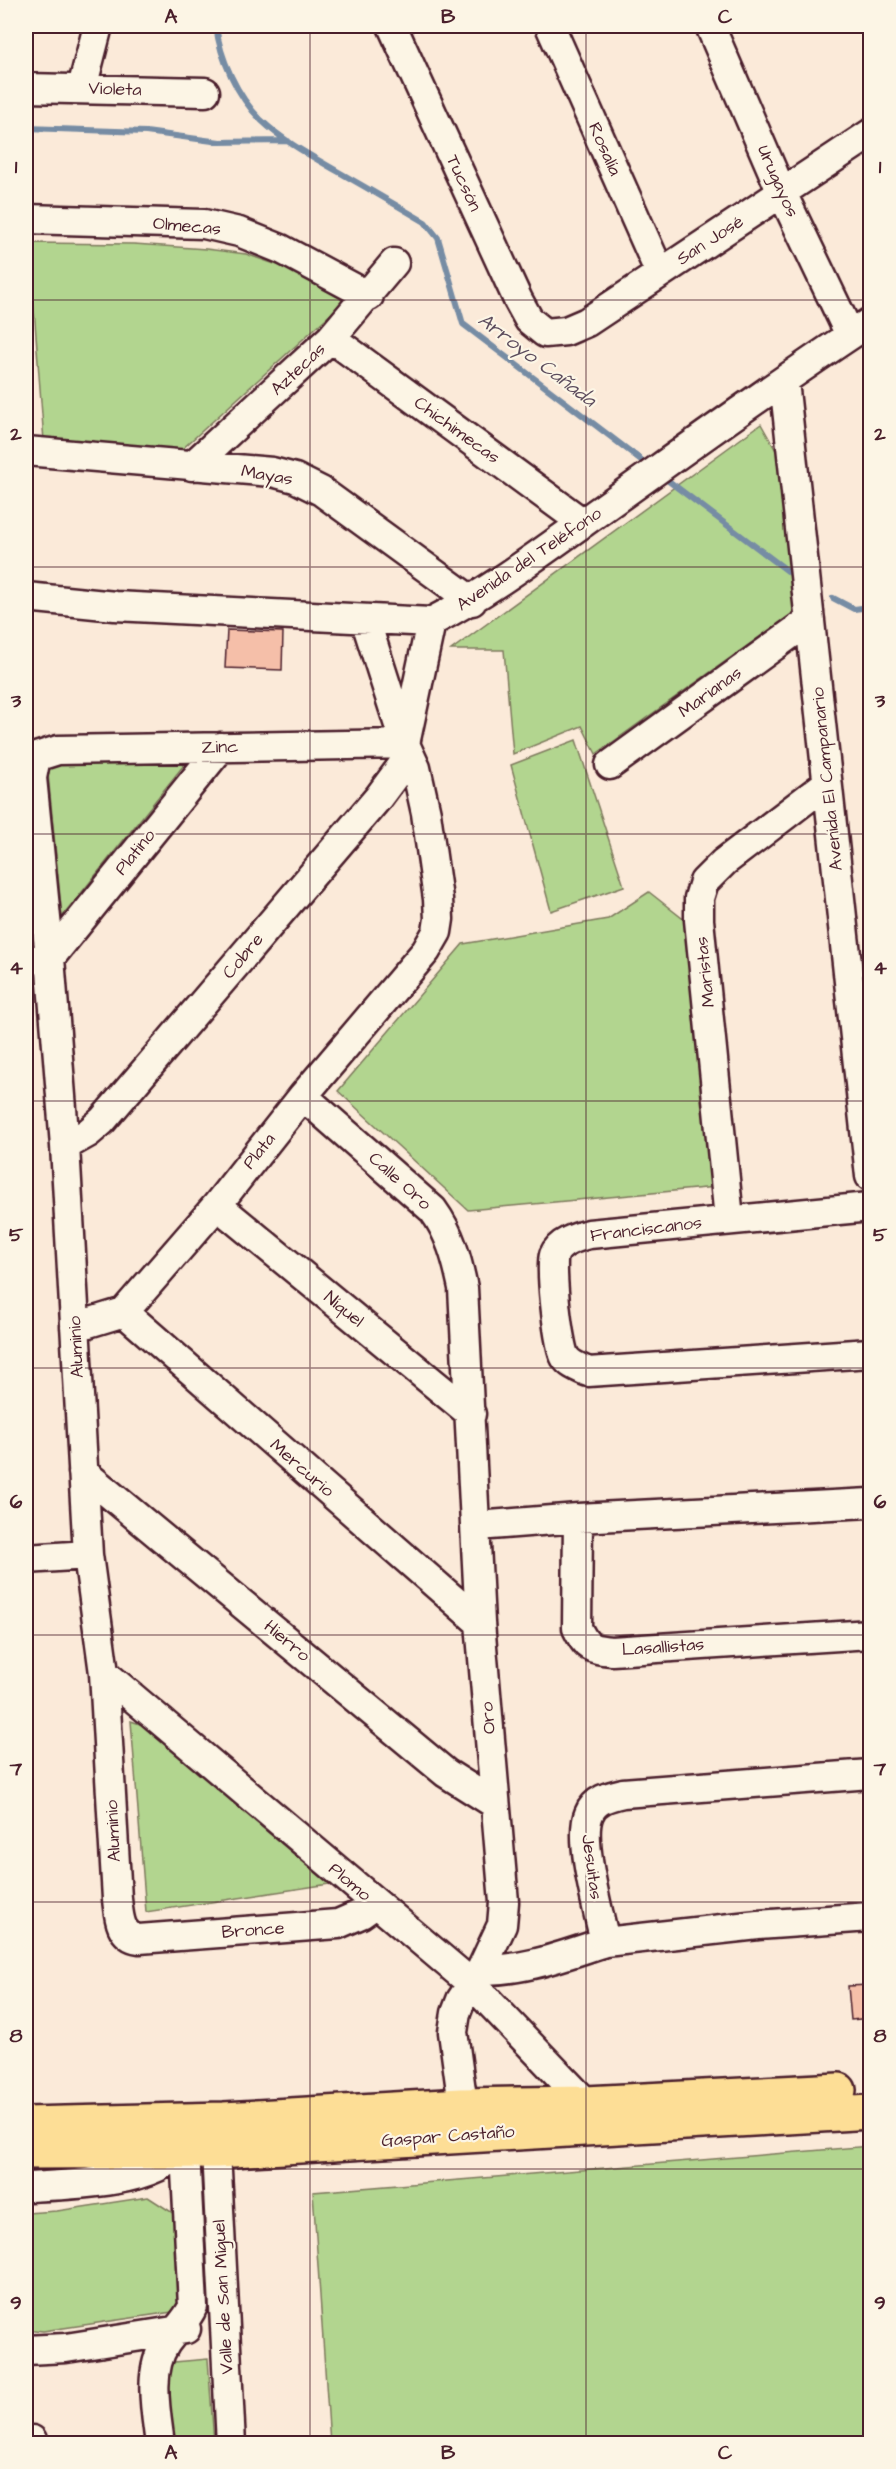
<svg xmlns="http://www.w3.org/2000/svg" width="896" height="2469" viewBox="0 0 896 2469" font-family="'Architects Daughter',sans-serif">
	<style>
		.green { fill: #b2d58f; stroke: #7e7a5d; stroke-width: 1.5 }
		.lines { fill: none; stroke-linecap: round; stroke-linejoin: round }
		.stream { stroke: #768ca4; stroke-width: 6 }
		.building { fill: #f5bfa9; stroke: #4a1f2b; stroke-width: 1.5 }
		.minor-casing { stroke: #4a1f2b; stroke-width: 33 }
		.major-casing { stroke: #4a1f2b; stroke-width: 38 }
		.minor { stroke: #fcf5e5; stroke-width: 28 }
		.major { stroke: #fdde96; stroke-width: 33 }
		.grid { fill: none; stroke: #4a1f2b; stroke-width: 1.5; stroke-opacity: 0.55 }
		.labels { text-anchor: middle; dominant-baseline: central; stroke-width: 4.5; stroke-linejoin: round; paint-order: stroke }
		.street-label { font-size: 18px; fill: #4a1f2b; stroke: #fcf5e5 }
		.water-label { font-size: 20px; font-style: italic; fill: #5c4c5d; stroke: #fcf5e5 }
		.neatline { fill: none; stroke: #4a1f2b; stroke-width: 2 }
		.grid-label { font-size: 20px; text-anchor: middle; font-weight: bold; fill: #4a1f2b }
	</style>
	<rect width="100%" height="100%" fill="#fbead9"/>
	<filter id="ink" filterUnits="userSpaceOnUse"><feTurbulence type="fractalNoise" baseFrequency=".0167" numOctaves="2"/><feDisplacementMap in="SourceGraphic" scale="12" xChannelSelector="R" yChannelSelector="G"/><feConvolveMatrix kernelMatrix="1 2 1 2 8 2 1 2 1" color-interpolation-filters="sRGB"/></filter>
	<g filter="url(#ink)">
		<path class="green" d="M29,243L134,244L206,249L246,254L292,270L345,301L180,451L44,441Z
			M761,424L788,472L800,608L596,754L582,726L513,754L504,650H451Z
			M576,740L624,886L551,911L511,765Z
			M188,760L62,917L47,764Z
			M649,892L692,926L716,1187L468,1210L338,1091L463,944L608,919Z
			M131,1721L143,1725L336,1883L146,1912Z
			M870,2146V2443H330L313,2192Z
			M148,2197L176,2215L179,2311L43,2331L26,2329V2213L57,2211Z
			M208,2359L214,2443H172L163,2363Z"/>
		<g class="lines">
			<path class="stream" d="M216,26C220,58 237,96 261,120C283,141 311,156 337,171C367,188 396,205 425,222L438,238L463,324L649,466
				M26,128L146,132L220,142L288,141
				M662,476L797,578
				M833,598L854,609L870,607"/>
		</g>
		<path class="building" d="M227,630L283,632L282,670L225,668Z
			M870,1985V2018L851,2020L848,1986Z"/>
		<g class="lines">
			<defs>
				<path id="minor" d="M392,26L518,300L529,320L545,333L566,331L587,322L870,134
					M550,26L660,273
					M710,26L782,193L850,335
					M26,88L205,92
					M82,88L98,26
					M26,219L204,224L239,232L281,249L369,296
					M331,338L583,523
					M784,381L870,1176
					M26,451L272,472L295,478L321,491L472,601
					M192,466L331,338L394,263
					M26,597L115,606L431,622C491,591 543,551 598,512C688,448 778,382 870,322
					M405,744L431,622
					M610,765L810,620
					M26,960L50,958L221,747
					M303,1096L433,1210C450,1233 457,1259 463,1288L480,1623L504,1902L502,1925L481,1970L461,2000L456,2013L453,2032L466,2127
					M65,1146L88,1133L102,1121L378,798L410,755
					M217,1205L471,1414
					M870,1207L589,1234C577,1237 559,1242 554,1255C550,1268 558,1345 565,1357C570,1365 580,1368 588,1372L870,1353
					M729,1219L699,920V898L704,882L724,862L826,784
					M124,1312L480,1623
					M75,1327L124,1312L217,1205L303,1096L426,951L437,932L439,919L438,899L426,813L416,768L405,744L365,619
					M83,1472L446,1773L495,1804
					M578,1518L577,1628C587,1648 590,1649 612,1651L870,1634
					M477,1526L578,1518L870,1503
					M26,1559L88,1555
					M104,1673L471,1983L586,2103
					M870,1774L623,1793C610,1796 595,1799 589,1814C578,1839 599,1913 605,1942L758,1925L870,1917
					M375,1904L361,1914L338,1924L139,1939C119,1936 119,1915 117,1899L104,1673L88,1555L65,1146L50,958L32,778L36,757L58,750L405,744
					M481,1970C524,1971 564,1955 605,1942
					M216,2151L231,2444
					M26,2187C63,2185 154,2184 177,2152
					M26,2350L66,2348L186,2329
					M32,2440V2444
					M160,2444C156,2412 147,2371 166,2343C175,2330 187,2321 193,2306L185,2152"/>
				<path id="major" d="M26,2124L224,2119L462,2105L586,2103L839,2090
					M26,2152L216,2151L870,2112"/>
			</defs>
			<use href="#minor" class="minor-casing"/>
			<use href="#major" class="major-casing"/>
			<use href="#minor" class="minor"/>
			<use href="#major" class="major"/>
		</g>
	</g>
	<path class="grid" d="M310,26V2444M586,26V2444M26,300H870M26,567H870M26,834H870M26,1101H870M26,1368H870M26,1635H870M26,1902H870M26,2169H870"/>
	<g class="labels">
		<g class="street-label">
			<text transform="translate(115 89) rotate(2)">Violeta</text>
			<text transform="translate(605 149) rotate(66)">Rosalía</text>
			<text transform="translate(778 181) rotate(66)">Urugayos</text>
			<text transform="translate(464 183) rotate(65)">Tucsón</text>
			<text transform="translate(187 226) rotate(5)">Olmecas</text>
			<text transform="translate(710 240) rotate(-33)">San José</text>
			<text transform="translate(298 369) rotate(-43)">Aztecas</text>
			<text transform="translate(457 430) rotate(36)">Chichimecas</text>
			<text transform="translate(267 475) rotate(10)">Mayas</text>
			<text transform="translate(529 559) rotate(-34)">Avenida del Teléfono</text>
			<text transform="translate(710 692) rotate(-36)">Marianas</text>
			<text transform="translate(220 747) rotate(-1)">Zinc</text>
			<text transform="translate(827 779) rotate(-96)">Avenida El Campanario</text>
			<text transform="translate(135 852) rotate(-51)">Platino</text>
			<text transform="translate(243 956) rotate(-50)">Cobre</text>
			<text transform="translate(705 972) rotate(-96)">Maristas</text>
			<text transform="translate(259 1151) rotate(-51)">Plata</text>
			<text transform="translate(400 1181) rotate(42)">Calle Oro</text>
			<text transform="translate(646 1229) rotate(-7)">Franciscanos</text>
			<text transform="translate(344 1309) rotate(39)">Níquel</text>
			<text transform="translate(76 1347) rotate(-93)">Aluminio</text>
			<text transform="translate(302 1468) rotate(41)">Mercurio</text>
			<text transform="translate(287 1641) rotate(40)">Hierro</text>
			<text transform="translate(663 1647) rotate(-4)">Lasallistas</text>
			<text transform="translate(488 1718) rotate(-95)">Oro</text>
			<text transform="translate(113 1831) rotate(-93)">Aluminio</text>
			<text transform="translate(592 1867) rotate(82)">Jesuitas</text>
			<text transform="translate(350 1882) rotate(40)">Plomo</text>
			<text transform="translate(253 1930) rotate(-4)">Bronce</text>
			<text transform="translate(448 2136) rotate(-4)">Gaspar Castaño</text>
			<text transform="translate(223 2297) rotate(-93)">Valle de San Miguel</text>
		</g>
		<g class="water-label">
			<text transform="translate(537 360) rotate(37)">Arroyo Cañada</text>
		</g>
	</g>
	<rect width="896" height="2469" fill="none" stroke="#fcf5e5" stroke-width="66"/>
	<rect x="33" y="33" width="830" height="2403" class="neatline"/>
	<g class="grid-label">
		<text x="171" y="23">A</text>
		<text x="448" y="23">B</text>
		<text x="725" y="23">C</text>
		<text x="16" y="173">1</text>
		<text x="880" y="173">1</text>
		<text x="16" y="440">2</text>
		<text x="880" y="440">2</text>
		<text x="16" y="707">3</text>
		<text x="880" y="707">3</text>
		<text x="16" y="974">4</text>
		<text x="880" y="974">4</text>
		<text x="16" y="1241">5</text>
		<text x="880" y="1241">5</text>
		<text x="16" y="1508">6</text>
		<text x="880" y="1508">6</text>
		<text x="16" y="1775">7</text>
		<text x="880" y="1775">7</text>
		<text x="16" y="2042">8</text>
		<text x="880" y="2042">8</text>
		<text x="16" y="2309">9</text>
		<text x="880" y="2309">9</text>
		<text x="171" y="2459">A</text>
		<text x="448" y="2459">B</text>
		<text x="725" y="2459">C</text>
	</g>
</svg>
